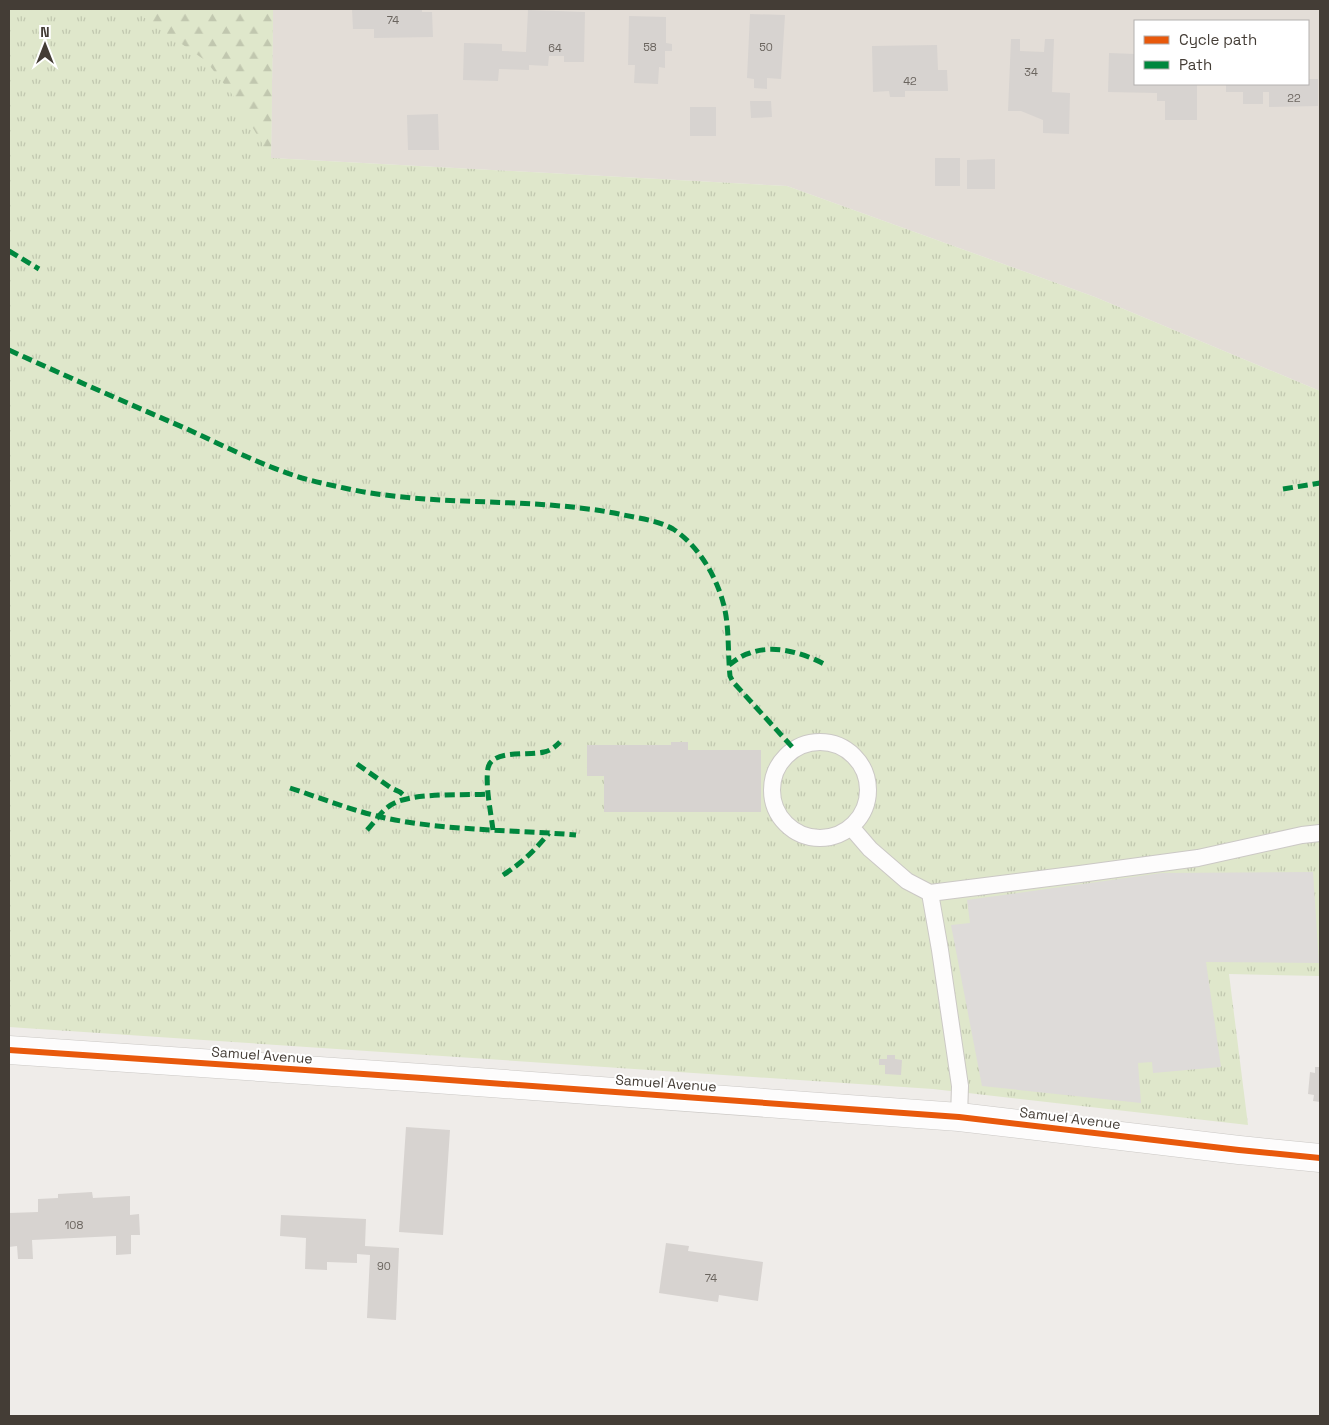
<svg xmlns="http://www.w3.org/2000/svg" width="1329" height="1425" viewBox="0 0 1329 1425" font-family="'Space Grotesk',sans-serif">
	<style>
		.residential { fill: #e3ddd7; fill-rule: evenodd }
		.grass { fill: url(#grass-tufts) }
		.forest { fill: url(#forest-firs) }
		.parking { fill: #dedbd9 }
		.building { fill: #d7d3d0 }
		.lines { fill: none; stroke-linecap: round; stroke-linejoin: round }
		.lane-casing { stroke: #cbc8c5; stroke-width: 18 }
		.street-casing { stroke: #cbc8c5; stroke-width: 29 }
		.lane { stroke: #fdfcfc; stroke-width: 16 }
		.street { stroke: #fdfcfc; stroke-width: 28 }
		.quiet { stroke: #00873e; stroke-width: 5; stroke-dasharray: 10 5; stroke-linecap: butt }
		.cycleway-casing { stroke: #fff; stroke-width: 9 }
		.cycleway { stroke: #e8590c; stroke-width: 6 }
		.labels { text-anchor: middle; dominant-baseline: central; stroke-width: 4; stroke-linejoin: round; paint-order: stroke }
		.number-label { font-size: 11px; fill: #6a645e }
		.street-label { font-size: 14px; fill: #443d36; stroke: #fff }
	</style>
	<defs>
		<pattern id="grass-tufts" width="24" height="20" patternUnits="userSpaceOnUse" patternTransform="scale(1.25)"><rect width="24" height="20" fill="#dfe7cb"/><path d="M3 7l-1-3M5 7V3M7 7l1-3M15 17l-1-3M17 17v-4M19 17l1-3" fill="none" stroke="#c1c7af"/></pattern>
		<pattern id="forest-firs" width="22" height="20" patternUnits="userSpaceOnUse" patternTransform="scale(1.25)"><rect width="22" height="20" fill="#dfe7cb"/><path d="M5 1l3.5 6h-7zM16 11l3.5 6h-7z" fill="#c1c7af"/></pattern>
	</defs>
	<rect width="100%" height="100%" fill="#efece9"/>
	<path class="residential" d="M273,9H1320V391L1095,297L787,186L271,158ZM1135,21H1308V84H1135Z"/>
	<path class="grass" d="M9,9H273L271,158L787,186L1095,297L1320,391V976L1229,974L1248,1125L933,1089L9,1027Z"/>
	<path class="forest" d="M132,9H273L271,158L235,98L206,61Z"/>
	<path class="parking" d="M1313,872L1319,963L1206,962L1221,1067L1153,1073L1152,1062L1138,1063L1141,1103L982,1086L951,925L970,923L967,900L1162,873Z"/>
	<path class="building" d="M352,9H422V12H432L433,37L374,38V29H353Z
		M528,10L585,12L584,62H564V56H549L548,66L529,65V70L499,69L498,81L463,80L464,43L502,44V51L526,52Z
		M750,14L785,15L781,79L767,78V89L754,88V79L747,78Z
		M629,16L666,17V43L672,44V51H665V68L659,67L658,84L634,83L635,65H628Z
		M1011,39H1020V51L1044,52L1045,39H1054L1052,92L1070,93L1069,134L1043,133V120L1021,111H1008Z
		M937,45L938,70H947L948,91H905V97H890L889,91L873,92L872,46Z
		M1109,53L1135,54V84L1197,85V120H1165V101H1157V93L1108,92Z
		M1308,79H1318V106L1269,107V92H1263V104H1243V92H1226V84H1308Z
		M750,101H771L772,117L751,118Z
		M690,107H716V136H690Z
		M438,114L439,150H408L407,115Z
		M935,158H960V186H935Z
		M995,159V189H967V160Z
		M671,742H688V750H761V812H604V776H587V745H671Z
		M887,1055H895V1059L902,1060L901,1075L885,1074V1065H879V1059H887Z
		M1315,1067H1320V1102L1313,1101L1314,1095L1308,1094L1310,1072L1315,1073Z
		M406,1127L450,1130L443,1235L399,1232Z
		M92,1192L93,1198L130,1196V1215L139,1214L140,1235H131V1254L116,1255V1236L32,1240L33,1259H18L17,1246L9,1247V1213L38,1212V1199L58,1198V1194Z
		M281,1215L366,1219L365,1246L399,1248L396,1320L367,1318L370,1255L357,1254V1263L327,1262V1270L305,1269L306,1238L280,1236Z
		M666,1243L689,1246L688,1251L763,1262L758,1301L719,1295L718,1302L659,1293Z"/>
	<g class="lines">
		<defs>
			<path id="lane" d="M772 790a48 48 0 1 1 96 0a48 48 0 1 1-96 0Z
				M851,827L870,849L907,881L930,893L940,950L960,1086L959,1117
				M930,893L1080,874L1198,858L1302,835L1320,833"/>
			<path id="street" d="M9,1050L422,1078L959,1117L1239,1150L1320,1158"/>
		</defs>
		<use href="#lane" class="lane-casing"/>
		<use href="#street" class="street-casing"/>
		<use href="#lane" class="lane"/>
		<use href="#street" class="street"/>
		<path class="quiet" d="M9,251L39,269
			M9,350C68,377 127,403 187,429C224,446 263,466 302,478C316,482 330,485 344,488C435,508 529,496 619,514C637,518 657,520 673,529C701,547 721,584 726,616C729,636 728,656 730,676L733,682L794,749
			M1283,489L1320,483
			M729,665C736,660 742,655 750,653C774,644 804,653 826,665
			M357,764L391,788L400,792L407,798
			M290,788C327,800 363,815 401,821C459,831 518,830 576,835
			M367,830C374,823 380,813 388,807C407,791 464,796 489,794
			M493,830C491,813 485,785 488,768C492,749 529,756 544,752C550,751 555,747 560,742
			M503,875C522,863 535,850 549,833"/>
		<defs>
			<path id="cycleway" d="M9,1050L422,1078L959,1117L1239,1150L1320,1158"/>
		</defs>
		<use href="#cycleway" class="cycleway-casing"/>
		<use href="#cycleway" class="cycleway"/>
	</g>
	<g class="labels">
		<g class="number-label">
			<text x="393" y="20">74</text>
			<text x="650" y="47">58</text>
			<text x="766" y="47">50</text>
			<text x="555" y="48">64</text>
			<text x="1031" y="72">34</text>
			<text x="910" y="81">42</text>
			<text x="1294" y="98">22</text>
			<text x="74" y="1225">108</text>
			<text x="384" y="1266">90</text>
			<text x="711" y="1278">74</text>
		</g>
		<g class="street-label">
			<text transform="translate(262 1055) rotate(4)">Samuel Avenue</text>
			<text transform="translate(666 1083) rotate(4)">Samuel Avenue</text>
			<text transform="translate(1070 1118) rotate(7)">Samuel Avenue</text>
		</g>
	</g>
	<rect width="1329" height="1425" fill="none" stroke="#443d36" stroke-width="20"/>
	<rect x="1134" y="20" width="175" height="65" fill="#ffffff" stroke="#b4b1af"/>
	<rect x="1144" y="36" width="25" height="8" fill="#e8590c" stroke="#b4b1af"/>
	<text x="1179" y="45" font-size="15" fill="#443d36">Cycle path</text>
	<rect x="1144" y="61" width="25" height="8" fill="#00873e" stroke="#b4b1af"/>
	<text x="1179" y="70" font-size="15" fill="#443d36">Path</text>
	<g transform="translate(45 45)" stroke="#ffffff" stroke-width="4" paint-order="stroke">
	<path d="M0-4L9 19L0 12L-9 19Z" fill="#443d36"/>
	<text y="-8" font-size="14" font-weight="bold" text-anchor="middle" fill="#443d36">N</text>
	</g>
</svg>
